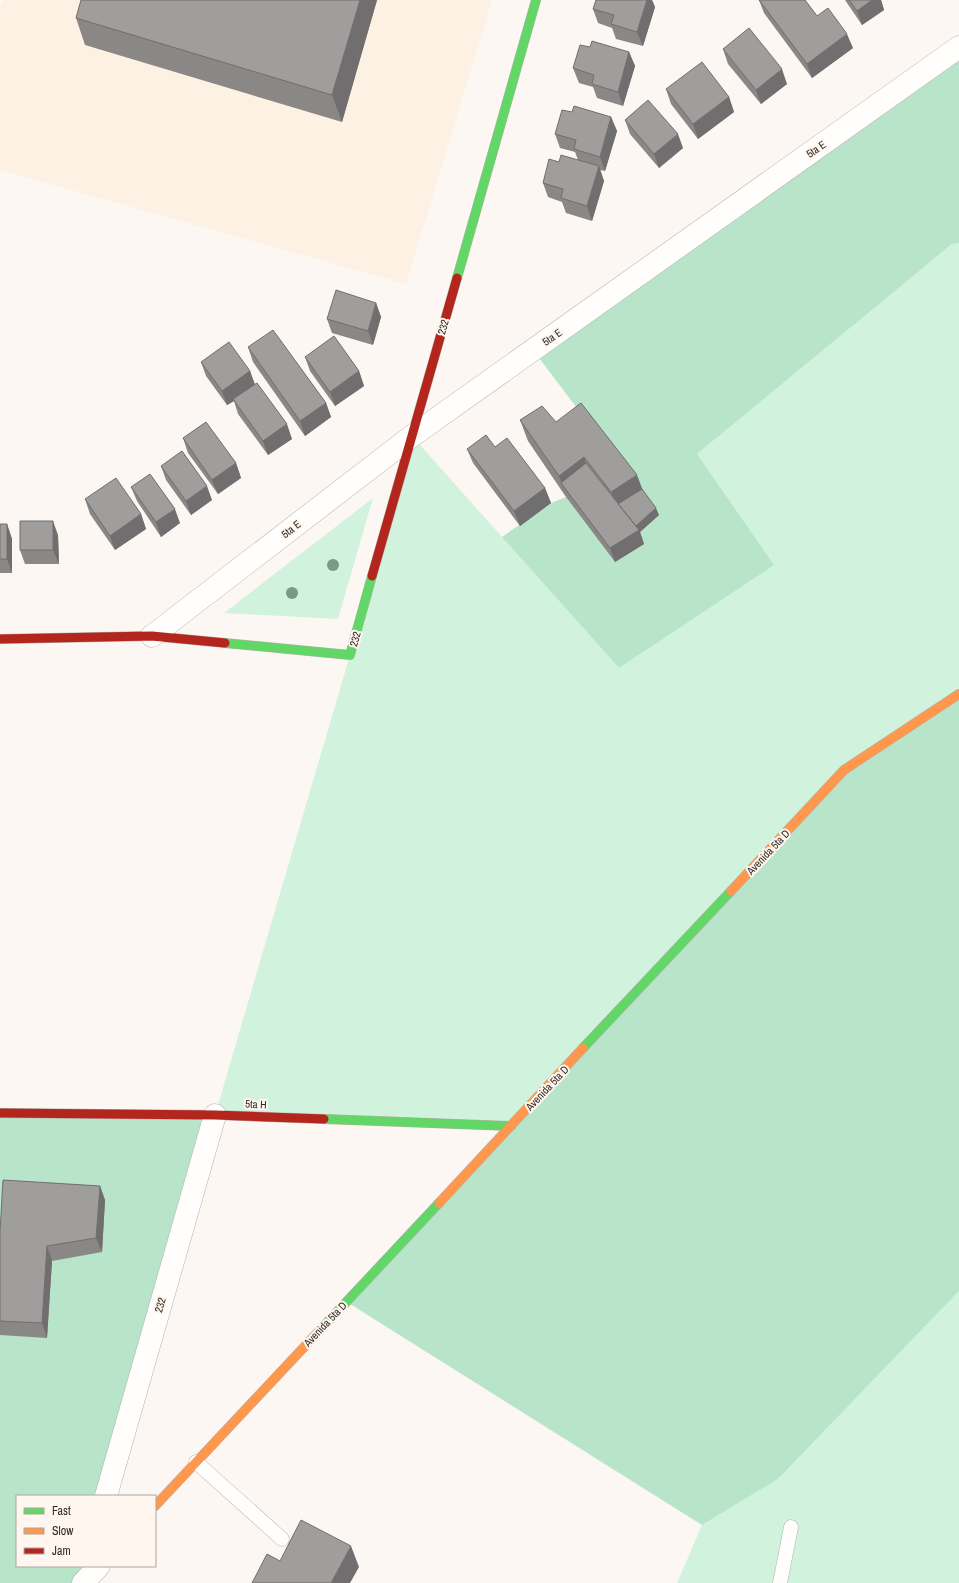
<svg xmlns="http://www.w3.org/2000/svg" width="959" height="1583" viewBox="0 0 959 1583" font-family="'Archivo Narrow',sans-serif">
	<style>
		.built { fill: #fdf1e4 }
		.green { fill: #d1f3dd }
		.forest { fill: #b8e4c9 }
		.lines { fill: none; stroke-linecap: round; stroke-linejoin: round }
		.lane-casing { stroke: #b7b2ad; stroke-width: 15 }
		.street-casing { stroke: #b7b2ad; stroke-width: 23 }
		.fast-casing { stroke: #b7b2ad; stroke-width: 10 }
		.slow-casing { stroke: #b7b2ad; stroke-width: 10 }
		.jam-casing { stroke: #b7b2ad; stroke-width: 10 }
		.lane { stroke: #fffefd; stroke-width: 14 }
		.street { stroke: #fffefd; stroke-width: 22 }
		.fast { stroke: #63d668; stroke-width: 9 }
		.slow { stroke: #ff974d; stroke-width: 9 }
		.jam { stroke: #b3261e; stroke-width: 9 }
		.tree { fill: #779a89 }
		.wall { fill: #8a8787 }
		.shaded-wall { fill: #706e6e }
		.building { fill: #a09d9d; stroke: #706e6e }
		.labels { text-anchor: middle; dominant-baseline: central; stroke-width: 4; stroke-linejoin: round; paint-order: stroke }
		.street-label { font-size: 11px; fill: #302b26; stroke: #fff7ef }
	</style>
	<rect width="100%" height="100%" fill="#fcf7f2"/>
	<path class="built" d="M4,0H492L406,284L0,170V6Z"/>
	<path class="green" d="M959,243V694L511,1126L215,1115L350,655L412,436L619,668L773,565L697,454L952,244Z
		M373,498L338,619L224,613Z
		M959,1291V1583H677L702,1525L778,1479Z"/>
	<path class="forest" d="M959,47V243L952,244L697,454L774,565L619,668L502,537L551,503L566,497L615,562L637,535L658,515L533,350Z
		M959,694V1291L778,1479L702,1525L347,1302L844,770Z
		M0,1113L215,1115L106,1496H17V1566H86L81,1583H0Z"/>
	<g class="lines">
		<defs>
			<path id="lane" d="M196,1462L282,1539
				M780,1583L791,1527"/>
			<path id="street" d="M152,636L412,436L959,47
				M106,1496L215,1115
				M83,1583L99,1566"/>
			<path id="fast" d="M457,278L536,0
				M225,643L350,655L372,576
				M583,1048L731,891
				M324,1119L511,1126
				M321,1329L439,1203"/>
			<path id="slow" d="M731,891L844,770L959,694
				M439,1203L583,1048
				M155,1506L321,1329"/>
			<path id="jam" d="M372,576L457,278
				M0,639L152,636L225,643
				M0,1113L215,1115L324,1119"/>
		</defs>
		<use href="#lane" class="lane-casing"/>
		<use href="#street" class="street-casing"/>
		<use href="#fast" class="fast-casing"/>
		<use href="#slow" class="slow-casing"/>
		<use href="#jam" class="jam-casing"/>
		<use href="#lane" class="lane"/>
		<use href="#street" class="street"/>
		<use href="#fast" class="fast"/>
		<use href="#slow" class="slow"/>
		<use href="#jam" class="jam"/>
	</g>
	<g class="tree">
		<circle cx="333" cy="565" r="6"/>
		<circle cx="292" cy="593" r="6"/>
	</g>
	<path class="wall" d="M81,0H377L342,122L85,45L76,18Z
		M596,0H652L655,7L643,46L616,39L612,28L598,23L593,9Z
		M759,0H805L817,16L853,48L812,78L764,13Z
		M845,0H881L884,10L862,25Z
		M590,47L629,52L635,66L623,106L597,98L593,87L579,83L573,68Z
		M723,49L787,84L761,104L728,64Z
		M666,89L729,97L734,112L698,139L671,104Z
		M572,112L611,117L617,131L605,171L600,170L604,181L592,221L566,213L562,202L548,197L543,183L559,162L578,160L575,152L560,148L555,134Z
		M625,120L683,148L659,168L630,134Z
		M376,303L381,317L373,345L332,333L327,319Z
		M248,347L326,403L331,417L305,436L253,362Z
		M305,357L359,371L364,386L335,406L310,371Z
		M201,362L250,371L255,384L292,439L268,455L238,414L234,401L227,405L206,376Z
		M520,420L556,422L642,489L659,515L640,532L644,544L615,562L566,497L528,441Z
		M183,438L236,463L241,478L218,494L188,453Z
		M495,447L545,488L551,503L520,526L473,463L467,449Z
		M161,466L212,500L191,515L166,480Z
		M131,487L180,523L161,537L137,501Z
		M85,499L141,514L146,529L115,550L90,514Z
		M0,524H7L12,539V573H0Z
		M58,535L59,564H25L20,550Z
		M100,1186L105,1200L102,1252L52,1261L47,1338L0,1335V1232Z"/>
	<path class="shaded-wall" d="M360,0H377L342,122L332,95Z
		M647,0H652L655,7L643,46L637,32Z
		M872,0H881L884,10L862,25L857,11Z
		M847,34L853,48L812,78L807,64Z
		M629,52L635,66L623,106L618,92Z
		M782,69L787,84L761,104L756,90Z
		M729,97L734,112L698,139L693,124Z
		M611,117L617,131L605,171L600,157Z
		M678,134L683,148L659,168L654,154Z
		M599,166L604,181L592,221L587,206Z
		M376,303L381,317L373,345L368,331Z
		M250,371L255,386L233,399L234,401L227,405L222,391Z
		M359,371L364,386L335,406L330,392Z
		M326,403L331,417L305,436L300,421Z
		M287,424L292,439L268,455L263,441Z
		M584,457L591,478L561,483L566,497L559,476Z
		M236,463L241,478L218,494L212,480Z
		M637,475L645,496L616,505L611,492Z
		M207,486L212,500L191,515L186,501Z
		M545,488L551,503L520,526L514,511Z
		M656,508L659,515L640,532L644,544L615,562L610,548Z
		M175,509L180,523L161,537L156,522Z
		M141,514L146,529L115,550L110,536Z
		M53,521L58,535L59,564L53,550Z
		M7,524L12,539V573L7,559Z
		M100,1186L105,1200L102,1252L96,1238Z
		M47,1246L52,1261L47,1338L42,1323Z
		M351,1546L359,1567L350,1583H331Z"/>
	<path class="building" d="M81,0H360L332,95L76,18Z
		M596,0H647L637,32L611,24L614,15L593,9Z
		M759,0H805L817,16L828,8L847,34L807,64Z
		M849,0H872L857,11Z
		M749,28L782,69L756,90L723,49Z
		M592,41L629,52L618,92L592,84L594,75L573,68L580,45L590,47Z
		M702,62L729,97L693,124L666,89Z
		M648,100L678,134L654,154L625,120Z
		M574,106L611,117L600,157L574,149L576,140L555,134L562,110L572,112Z
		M561,155L599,166L587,206L561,198L563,189L543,183L549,159L559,162Z
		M336,290L376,303L368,331L327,319Z
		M273,330L326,403L300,421L248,347Z
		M334,336L359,371L330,392L305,357Z
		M229,342L250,371L222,391L201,362Z
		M257,383L287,424L263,441L233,399Z
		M581,403L637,475L611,492L584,457L559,476L520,420L542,406L556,422Z
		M206,422L236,463L212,480L183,438Z
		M486,435L495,447L507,438L545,488L514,511L467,449Z
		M182,451L207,486L186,501L161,466Z
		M586,463L639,530L610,548L561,483Z
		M150,474L175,509L156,522L131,487Z
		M116,478L141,514L110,536L85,499Z
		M642,489L656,508L636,526L618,504Z
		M20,521H53V550H20Z
		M0,524H7V559H0Z
		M3,1180L100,1186L96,1238L47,1246L42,1323L0,1321V1232Z
		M301,1520L351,1546L331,1583H252L267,1554L280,1561Z"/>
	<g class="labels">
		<g class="street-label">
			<text transform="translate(816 149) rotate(-35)">5ta E</text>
			<text transform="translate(443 327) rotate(-74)">232</text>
			<text transform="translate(552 337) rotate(-35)">5ta E</text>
			<text transform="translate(291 529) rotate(-38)">5ta E</text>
			<text transform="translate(355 639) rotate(-74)">232</text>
			<text transform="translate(768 852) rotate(-47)">Avenida 5ta D</text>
			<text transform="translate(547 1088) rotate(-47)">Avenida 5ta D</text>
			<text transform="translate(256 1104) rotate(2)">5ta H</text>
			<text transform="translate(160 1305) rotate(-74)">232</text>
			<text transform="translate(325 1324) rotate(-47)">Avenida 5ta D</text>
		</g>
	</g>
	<rect x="16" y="1495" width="140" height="72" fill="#fff7ef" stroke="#aca59f"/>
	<rect x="24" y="1508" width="20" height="6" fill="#63d668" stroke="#aca59f"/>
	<text x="52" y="1515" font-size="12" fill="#302b26">Fast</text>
	<rect x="24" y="1528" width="20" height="6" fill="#ff974d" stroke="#aca59f"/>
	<text x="52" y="1535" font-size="12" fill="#302b26">Slow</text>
	<rect x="24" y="1548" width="20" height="6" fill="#b3261e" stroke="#aca59f"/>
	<text x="52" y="1555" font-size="12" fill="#302b26">Jam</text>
</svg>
